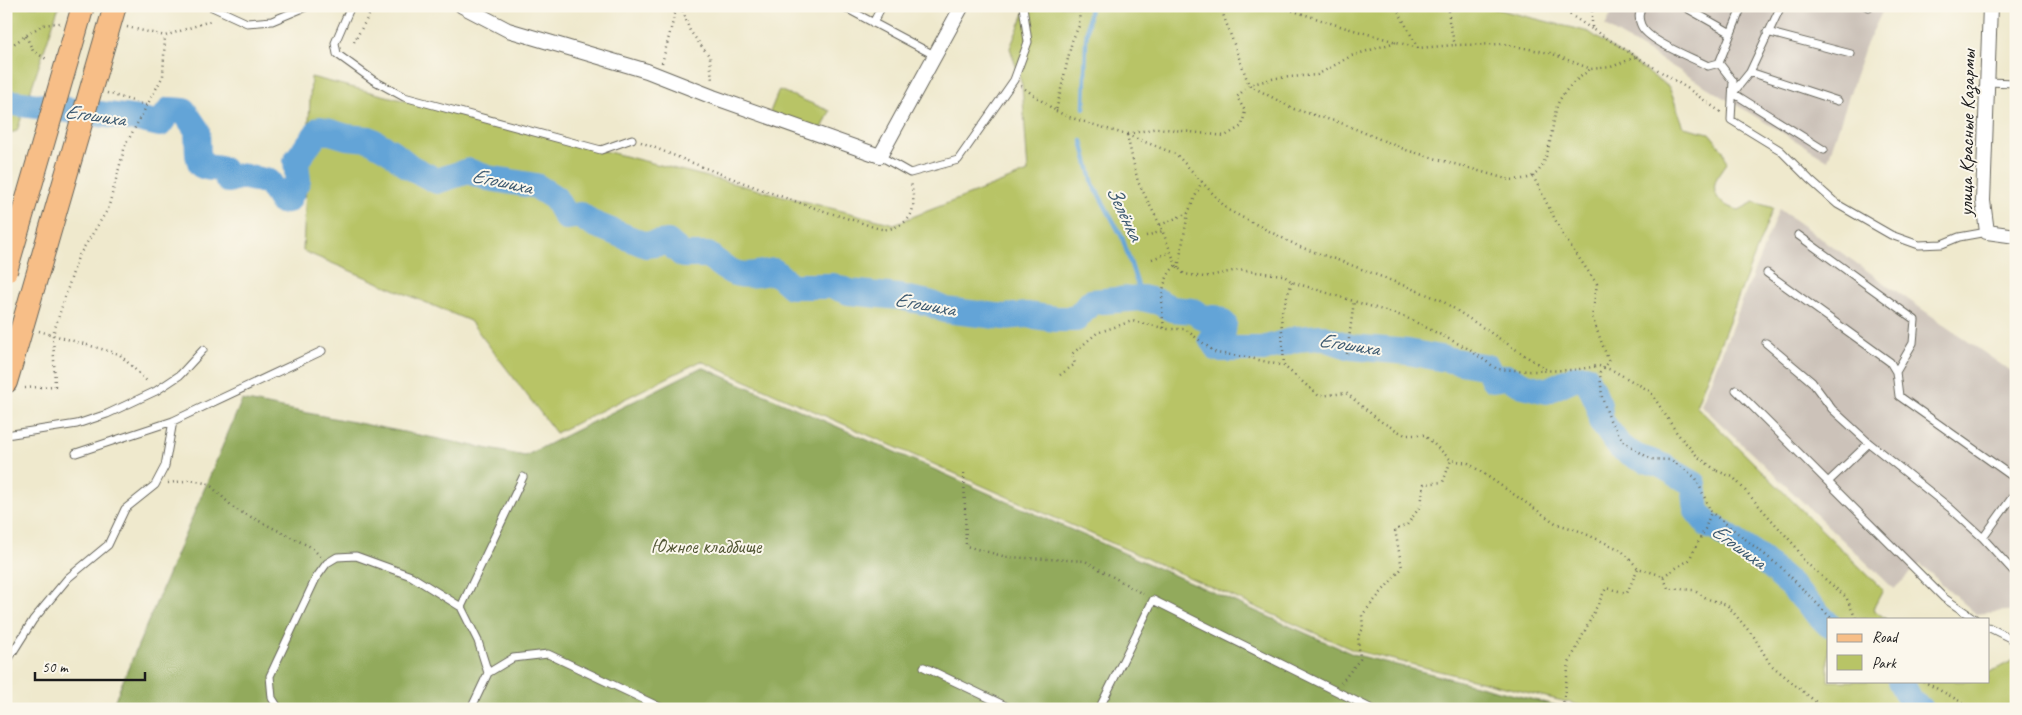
<svg xmlns="http://www.w3.org/2000/svg" width="2022" height="715" viewBox="0 0 2022 715" font-family="Caveat,sans-serif">
	<style>
		.industrial { fill: #ccc2b9 }
		.green { fill: #b8c466; stroke: #6a7041 }
		.forest { fill: #92aa5b; stroke: #57633c }
		.lines { fill: none; stroke-linecap: round; stroke-linejoin: round }
		.stream { stroke: #64a4d7; stroke-width: 4.5 }
		.river { stroke: #64a4d7; stroke-width: 26 }
		.service-casing { stroke: #66645a; stroke-width: 9 }
		.minor-casing { stroke: #66645a; stroke-width: 16 }
		.primary-casing { stroke: #66645a; stroke-width: 24 }
		.path { stroke: #66645a; stroke-width: 2.5; stroke-dasharray: 1 4; stroke-linecap: butt }
		.service { stroke: #fff; stroke-width: 7 }
		.minor { stroke: #fff; stroke-width: 14 }
		.primary { stroke: #f7be87; stroke-width: 22 }
		.primary-bridge-casing { stroke: #66645a; stroke-width: 24; stroke-linecap: butt }
		.path-bridge { stroke: #66645a; stroke-width: 2.5; stroke-dasharray: 1 4; stroke-linecap: butt }
		.primary-bridge { stroke: #f7be87; stroke-width: 22 }
		.labels { text-anchor: middle; dominant-baseline: central; stroke-width: 4; stroke-linejoin: round; paint-order: stroke }
		.street-label { font-size: 20px; fill: #1c1c1c; stroke: #fbf7ec }
		.park-label { font-size: 20px; fill: #535736; stroke: #fbf7ec }
		.water-label { font-size: 21px; font-style: italic; fill: #3c5970; stroke: #fbf7ec }
	</style>
	<rect width="100%" height="100%" fill="#fbf7ec"/>
	<filter id="ink" filterUnits="userSpaceOnUse"><feTurbulence type="fractalNoise" baseFrequency=".02" numOctaves="2"/><feDisplacementMap in="SourceGraphic" scale="10" xChannelSelector="R" yChannelSelector="G"/><feConvolveMatrix kernelMatrix="1 2 1 2 8 2 1 2 1" color-interpolation-filters="sRGB"/></filter>
	<filter id="wash" filterUnits="userSpaceOnUse"><feTurbulence type="fractalNoise" baseFrequency=".0096" numOctaves="4" result="noise"/><feDisplacementMap in="SourceGraphic" scale="20" xChannelSelector="R" yChannelSelector="G"/><feGaussianBlur stdDeviation="1.12" result="paint"/><feColorMatrix in="noise" values="0 0 0 0 0 0 0 0 0 0 0 0 0 0 0 0 0 1.4 0 .05"/><feComposite in="paint" operator="in"/></filter>
	<g filter="url(#wash)">
		<rect width="100%" height="100%" fill="#efe9cd"/>
		<path class="industrial" d="M1616,6H1885L1865,47L1828,160L1605,26Z
			M1779,209L2016,375V610L1976,614L1920,564L1894,589L1701,405Z"/>
		<path class="green" d="M6,6H59L17,131L6,134Z
			M1027,6H1484L1589,32L1669,87L1684,127L1709,133L1723,150L1727,163C1724,168 1718,174 1716,180C1710,197 1724,207 1739,210L1754,202L1773,208L1696,406L1883,590L1873,609L1886,619H1828V681H1988V673L2016,659V709H1585L1583,706L1353,650L701,361L556,433L470,321L303,251L311,77L894,224L1028,172L1022,85L1010,48Z
			M779,90L830,111L821,131L770,112Z"/>
		<path class="forest" d="M702,367L1353,654L1570,709H111L242,400L525,456Z"/>
		<g class="lines">
			<path class="stream" d="M1084,108L1086,40L1090,6
				M1082,141L1093,184L1122,237L1142,298"/>
			<path class="river" d="M6,102L138,119L160,124L170,110L184,111L197,130L198,155L201,165C209,169 215,167 223,170L228,180L241,176L269,182L281,201L288,200L298,180L296,161L320,129L347,137L369,139L390,151L410,167L437,181L468,171L488,178L536,186L555,198L566,217L581,215L589,222L646,245L668,242L683,255H708C734,277 740,278 774,271L791,286H833L849,292L899,297L929,303L945,310L1004,317L1027,315L1056,319H1076L1091,302L1142,298L1159,302L1172,309L1193,311L1204,318H1216L1224,324L1223,332L1211,339L1218,349H1263L1297,339L1321,337L1351,347L1408,352L1487,367L1493,379L1507,377L1523,385L1546,391L1574,378L1586,377L1599,405L1601,421L1620,447L1637,457L1661,465L1694,484L1697,511L1709,526L1717,529L1762,560L1788,583L1828,624
				M1900,681L1912,703L1920,709"/>
		</g>
	</g>
	<g filter="url(#ink)">
		<g class="lines">
			<defs>
				<path id="service" d="M210,6L247,23L272,21L308,6
					M351,6L335,43L337,54L373,80L404,97L601,150L632,139
					M842,6L934,55
					M1642,6C1639,13 1638,18 1641,25C1647,41 1693,58 1708,66L1719,63
					M1683,6L1731,33
					M1742,6L1719,63L1733,81L1731,120L1780,150L1810,180L1837,204L1891,235L1919,245L1942,244L1959,237L1987,232
					M1781,6L1750,72L1733,93L1824,150
					M1866,6L1869,7
					M873,23L882,6
					M1767,32L1851,54
					M1750,72L1838,101
					M1986,82L2016,83
					M880,156L910,173L958,160L1014,80L1028,42L1023,6
					M1798,235L1915,320L1913,343L1896,372
					M1767,273L1890,362L1896,372L1899,396L2016,479
					M1766,343L1812,382L1832,409L1869,443L1950,508L1983,538L2016,574
					M1736,390L1944,598L1975,619
					M6,435L77,424L107,414L156,391L180,375L203,350
					M76,453L173,421L322,351
					M1828,482L1869,443
					M1983,538L2016,492
					M461,607L523,477
					M1988,627L2016,641
					M6,663L33,620L68,578L108,545L125,509L155,485L165,466L173,421
					M924,667L1012,709
					M279,709L272,698L270,676L316,578L327,563L337,557L356,556L411,576L461,607L478,641L488,673L513,658L548,654L664,709
					M471,709L488,673
					M1099,709L1153,600L1372,709"/>
				<path id="minor" d="M462,6L508,30L647,71L713,97L880,156L962,6
					M1990,6L1983,201L1987,232L2016,236"/>
				<path id="primary" d="M6,382L14,355"/>
			</defs>
			<use href="#service" class="service-casing"/>
			<use href="#minor" class="minor-casing"/>
			<use href="#primary" class="primary-casing"/>
			<path class="path" d="M681,6L690,31L710,57L712,81
				M1220,6L1249,85L1294,109L1341,123L1406,150L1510,180C1517,179 1526,180 1533,176C1551,164 1551,126 1557,106C1563,90 1577,79 1591,69
				M1278,6L1343,27L1418,48L1455,45
				M1391,6L1397,9L1418,48
				M1449,6V21L1455,45L1504,44L1550,53L1591,69L1611,67L1636,57
				M1552,6L1560,8L1592,29
				M1592,6V29L1687,88L1722,113
				M127,27L165,36L213,20
				M26,36L33,51L48,60
				M354,42L374,6
				M6,49L42,25L60,23
				M662,63L677,6
				M1021,86L1056,111L1072,41L1079,26L1080,6
				M107,93L146,105
				M1128,134L1157,128L1225,136L1242,126L1245,111L1237,97L1249,85L1276,78L1317,75L1351,56L1396,42
				M1127,135L1176,154L1228,210L1300,247L1346,263L1441,300L1547,370
				M641,142C711,171 783,199 856,221C864,223 880,231 889,229C917,222 915,205 911,182
				M1533,176L1563,235L1597,284L1592,317L1609,362L1600,372L1602,398L1610,420L1623,441L1650,459L1671,460L1696,478L1711,512L1783,569L1832,619
				M1160,225L1188,213
				M1146,236L1163,231
				M1152,259L1171,252
				M1178,268L1188,213L1202,181
				M1164,328C1161,306 1159,281 1176,265
				M39,331L119,354L149,383
				M1347,354L1354,301
				M1284,366L1281,314L1292,282
				M1060,375L1075,364L1072,354L1097,333L1132,321L1168,329H1185L1216,353L1246,357L1284,366L1319,396L1346,393L1380,421L1405,435H1424L1451,460L1468,463L1557,524L1577,530L1621,550L1638,568L1663,576L1668,588L1693,590L1708,599L1727,605L1754,637L1770,664L1822,707V709
				M25,388L55,386L53,334L78,257L108,209L125,146L163,76L165,36
				M1717,471L1733,477L1796,547L1804,561L1846,597L1856,619
				M964,473L966,546L1006,557L1085,561L1143,594
				M168,483L192,480L209,484L235,509L311,547L321,557
				M1663,576L1689,560L1705,529L1711,512
				M1923,681L1974,709
				M1341,683L1360,659L1358,636L1363,629L1362,615L1402,568L1395,530L1407,525L1421,505L1424,484L1443,482L1451,460
				M1569,709L1563,704L1569,663L1606,588L1627,593L1638,568
				M2003,709L2009,703L2016,702"/>
			<use href="#service" class="service"/>
			<use href="#minor" class="minor"/>
			<use href="#primary" class="primary"/>
			<defs>
				<path id="primary-bridge" d="M6,271L83,6
					M14,355L115,6"/>
			</defs>
			<use href="#primary-bridge" class="primary-bridge-casing"/>
			<path class="path-bridge" d="M1056,111L1069,117L1127,135L1138,182L1160,225L1176,265L1184,274L1204,277L1238,270L1283,275L1292,282L1405,317L1467,348L1497,369L1531,371L1573,370L1599,366L1612,370L1650,391L1677,433L1697,456L1717,471"/>
			<use href="#primary-bridge" class="primary-bridge"/>
		</g>
	</g>
	<g class="labels">
		<g class="street-label">
			<text transform="translate(1967 133) rotate(-89)">улица Красные Казармы</text>
		</g>
		<g class="park-label">
			<text x="706" y="546">Южное кладбище</text>
		</g>
		<g class="water-label">
			<text transform="translate(95 115) rotate(8)">Егошиха</text>
			<text transform="translate(502 181) rotate(12)">Егошиха</text>
			<text transform="translate(1125 213) rotate(64)">Зелёнка</text>
			<text transform="translate(925 304) rotate(10)">Егошиха</text>
			<text transform="translate(1349 344) rotate(9)">Егошиха</text>
			<text transform="translate(1739 546) rotate(36)">Егошиха</text>
		</g>
	</g>
	<rect width="2022" height="715" fill="none" stroke="#fbf7ec" stroke-width="25"/>
	<rect x="1827" y="618" width="162" height="65" fill="#fbf7ec" stroke="#a29f99"/>
	<rect x="1837" y="634" width="25" height="8" fill="#f7be87" stroke="#a29f99"/>
	<text x="1872" y="642" font-size="15" fill="#1c1c1c">Road</text>
	<rect x="1837" y="655" width="25" height="15" fill="#b8c466" stroke="#a29f99"/>
	<text x="1872" y="668" font-size="15" fill="#1c1c1c">Park</text>
	<path d="M35 672v8h110v-8" fill="none" stroke="#1c1c1c" stroke-width="2.5"/>
	<text x="42" y="672" font-size="15" fill="#1c1c1c" stroke="#fbf7ec" stroke-width="4" paint-order="stroke">50 m</text>
</svg>
